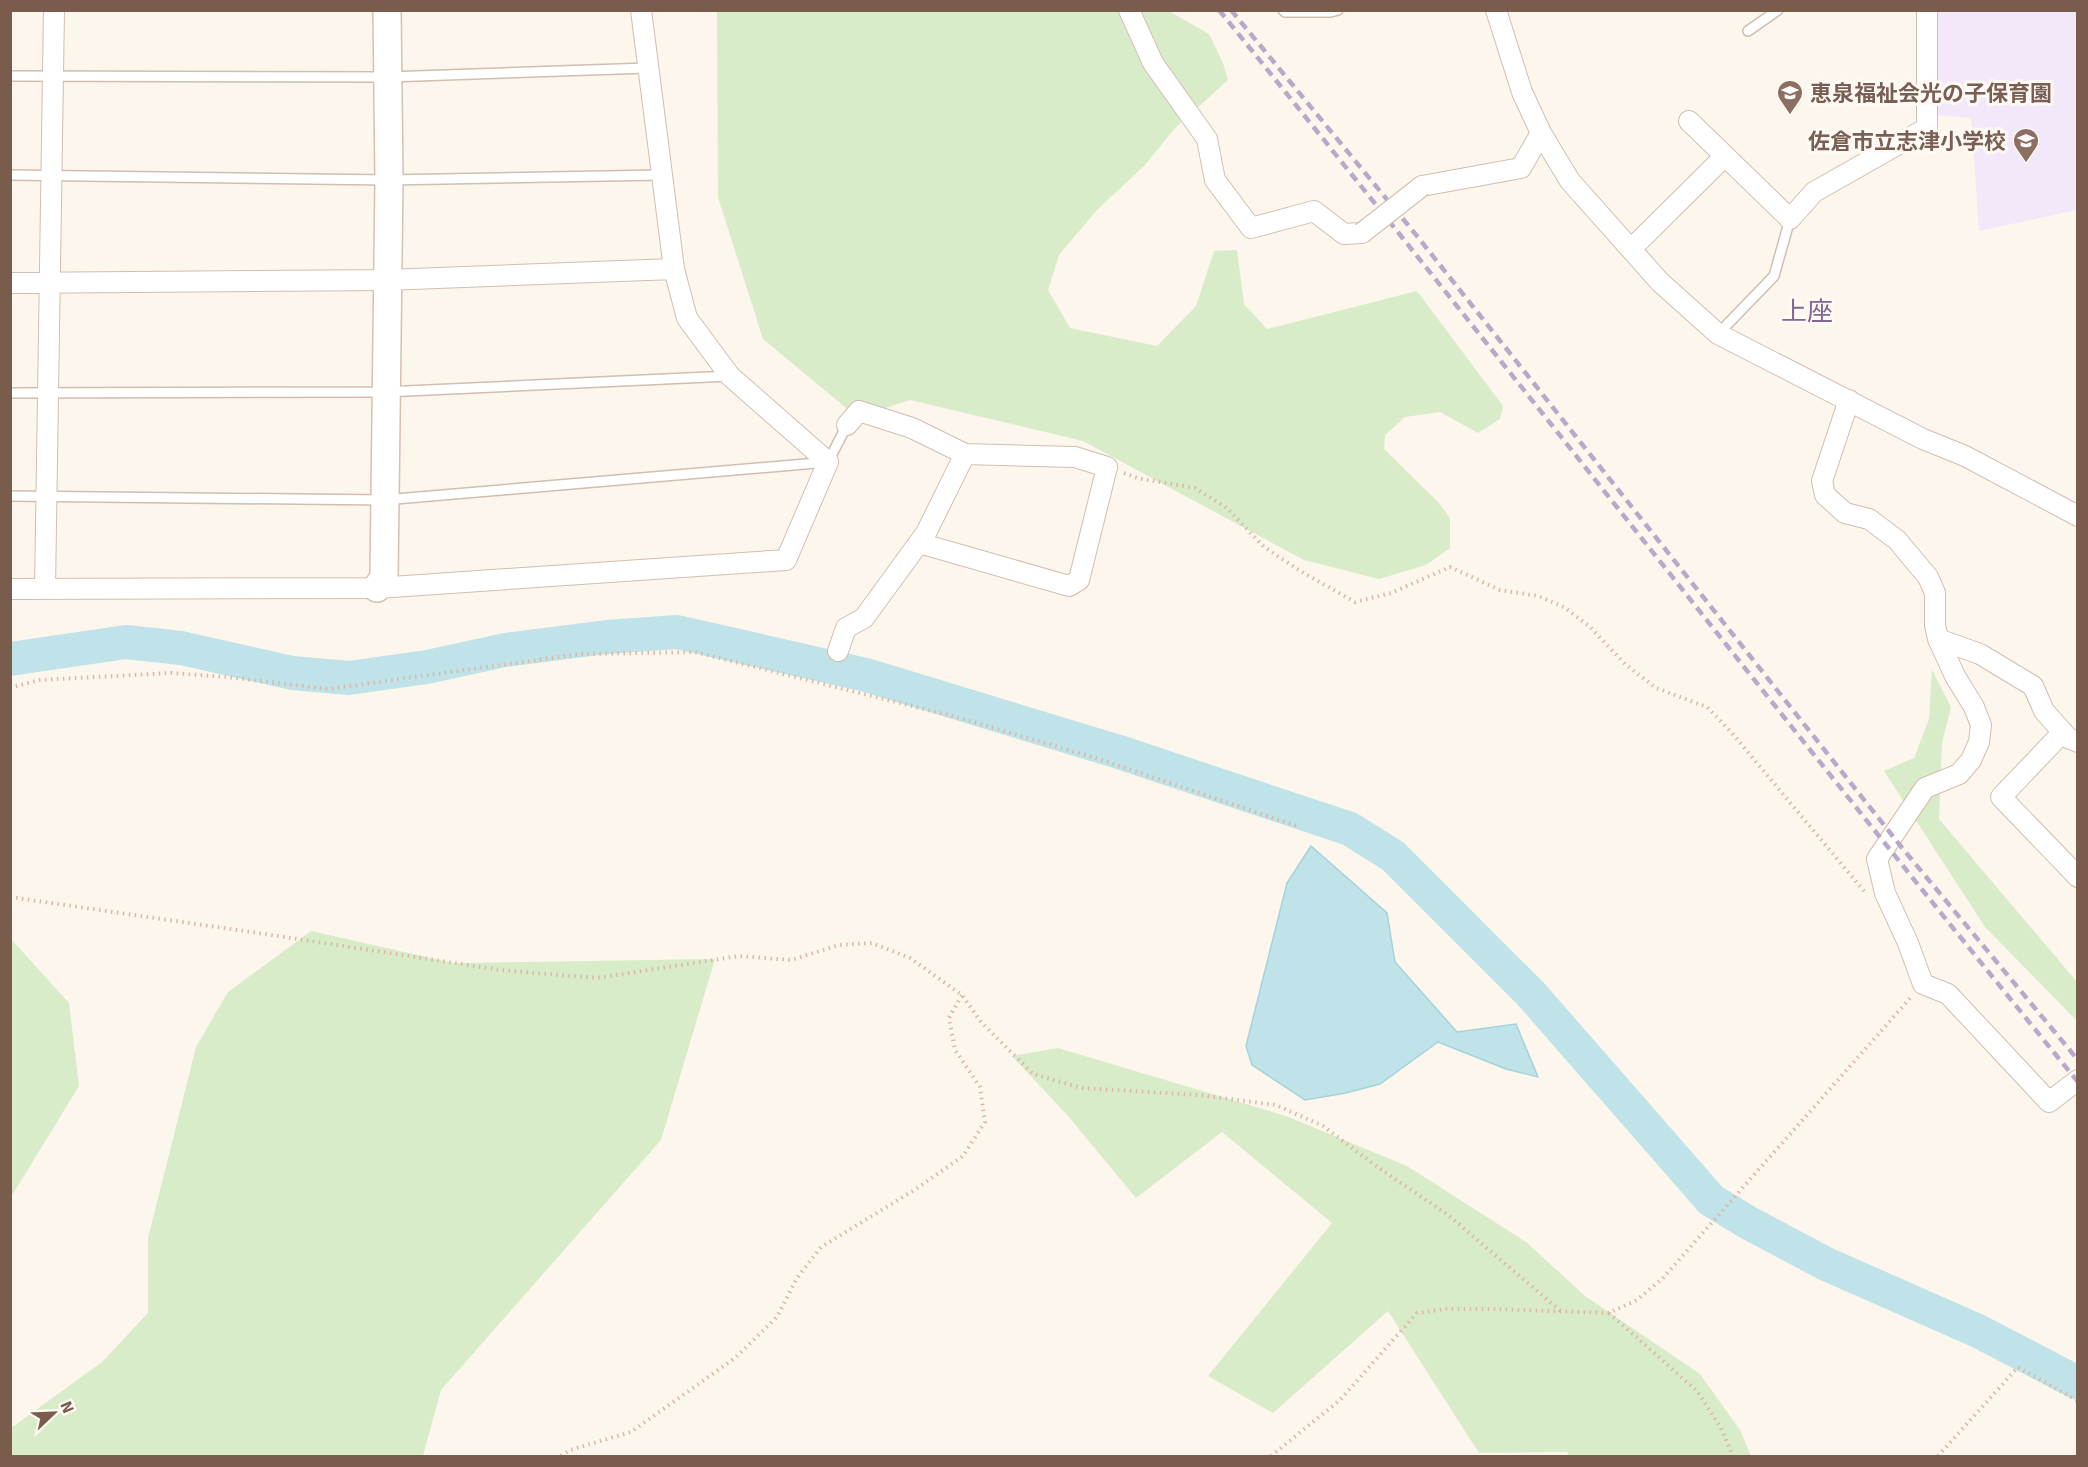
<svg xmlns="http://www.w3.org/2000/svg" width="2088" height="1467" viewBox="0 0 2088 1467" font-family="Signika,'Noto Sans JP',sans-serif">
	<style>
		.education { fill: #f3e8fa }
		.green { fill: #d8ecc9 }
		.water { fill: #bfe3e8; stroke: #a5d3da; stroke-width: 1.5 }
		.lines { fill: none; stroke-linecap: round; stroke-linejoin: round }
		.river { stroke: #bfe3e8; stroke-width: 34 }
		.lane-casing { stroke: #d1beb0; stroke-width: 12 }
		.street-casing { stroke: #d1beb0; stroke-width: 22 }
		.secondary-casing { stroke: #d6c0b0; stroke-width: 30 }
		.path { stroke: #d9b8a5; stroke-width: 4; stroke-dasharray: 1.5 4.5; stroke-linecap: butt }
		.lane { stroke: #fff; stroke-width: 9 }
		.street { stroke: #fff; stroke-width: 20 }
		.secondary { stroke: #fff; stroke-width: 27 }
		.rail { stroke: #b9a8c9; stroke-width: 4.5; stroke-dasharray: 9 6; stroke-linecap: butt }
		.street-bridge-casing { stroke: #d1beb0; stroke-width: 22; stroke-linecap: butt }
		.street-bridge { stroke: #fff; stroke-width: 20 }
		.labels { text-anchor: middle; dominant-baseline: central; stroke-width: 6; stroke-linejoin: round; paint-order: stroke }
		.education-label { font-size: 22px; font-weight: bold; fill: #785e54; stroke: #fffaf3; text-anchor: start }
		.quarter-label { font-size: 26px; fill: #846695; stroke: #fffaf3 }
	</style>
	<rect width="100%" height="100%" fill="#fdf6ec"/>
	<path class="education" d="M1936,11H2077V210L1979,231L1971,118L1935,115Z"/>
	<path class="green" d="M1167,10L1209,34L1223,63L1228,80L1175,128L1144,166L1097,210L1059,255L1048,290L1070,328L1157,346L1196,306L1214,251L1237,250L1244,304L1267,329L1417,291L1503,406L1500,419L1478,433L1440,412L1405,417L1385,435L1384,449L1438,502L1450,518V548L1426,565L1379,579L1304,560L1083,441L910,400L857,417L763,339L718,197L717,11Z
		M1932,670L1951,707L1942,743L1939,819L2077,982V1021L1985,927L1884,771L1914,758L1929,719Z
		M311,931L453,963L715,959L661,1140L441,1390L423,1456H11V1428L102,1362L148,1313V1238L196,1047L228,992Z
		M11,939L69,1003L79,1086L11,1197Z
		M1058,1048L1286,1116L1407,1166L1526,1242L1585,1296L1700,1374L1740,1430L1751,1456H1569L1567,1452L1479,1453L1388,1311L1273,1413L1208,1376L1332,1223L1222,1132L1136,1198L1068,1116L1012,1056Z"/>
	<path class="water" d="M1311,846L1387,913L1395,962L1457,1032L1516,1024L1538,1077L1506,1069L1438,1042L1380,1084L1346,1093L1305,1100L1252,1065L1246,1046L1287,883Z"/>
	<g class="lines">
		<path class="river" d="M10,659L126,642L181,648L292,673L349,678L427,667L505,650L607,637L677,632L866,675L1119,752L1350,829L1393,856L1531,994L1711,1200L1747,1222L1826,1264L1978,1331L2078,1383"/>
		<defs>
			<path id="lane" d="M1283,10L1285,12H1331L1338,10
				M1748,31L1778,10
				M10,76L388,77L648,68
				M10,175L389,180L661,175
				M1718,334L1774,276L1790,219
				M10,393L385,392L730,376
				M10,496L384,500L828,462L847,425"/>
			<path id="street" d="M1129,10L1153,63L1207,139L1215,180L1251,228L1314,211L1344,234L1362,233
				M1496,10L1522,92L1541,133L1570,181L1660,282L1718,334L1923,439L1965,456L2078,516
				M1689,121L1790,219L1814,192L1927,128V10
				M1422,186L1521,168L1541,133
				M1631,249L1725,156
				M10,283L386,280L674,269
				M1849,400L1822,481L1825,495L1845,513L1869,519L1897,540L1928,577L1935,593V625L1938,639L1955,676L1974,707L1981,725L1979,742L1971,760L1959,774L1925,788L1877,859L1885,893L1908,943L1923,984L1948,994L2049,1102L2078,1080
				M847,425L859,411L912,428L965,454L1075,457L1107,467L1079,580L1069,586L919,543
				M10,589L377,588L786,560L828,462L730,376L687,318L674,269L641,10
				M45,589L54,10
				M1938,639L1980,654L2033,686L2044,711L2068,738L2078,742
				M838,651L846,628L864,618L926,533L965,454
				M2063,732L2001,797L2078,877"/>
			<path id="secondary" d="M377,588L384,577L389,180L387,10"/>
		</defs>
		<use href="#lane" class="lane-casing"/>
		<use href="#street" class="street-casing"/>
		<use href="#secondary" class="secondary-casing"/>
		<path class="path" d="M1124,473L1137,478L1195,488L1227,508L1264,547L1302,572L1355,602L1391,593L1450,567L1500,590L1538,596L1564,607L1590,627L1625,664L1656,688L1707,707L1731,732L1864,891
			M10,688L39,680L171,673L227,677L328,689L580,654L695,652L960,718L1099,759L1297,826
			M10,897L265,934L500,970L597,978L739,956L791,960L839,945L872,943L910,958L962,995L981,1022L1033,1074L1082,1088L1199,1095L1276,1105L1323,1126L1376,1166L1448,1215L1563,1313
			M1609,1313L1697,1391L1721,1428L1733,1456
			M561,1456L570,1450L631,1432L735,1358L777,1317L797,1278L821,1247L916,1189L963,1156L985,1122L980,1087L955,1050L949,1018L962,995
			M1271,1456L1340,1400L1417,1313L1446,1309H1491L1609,1313L1637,1300L1663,1278L1912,996
			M1938,1456L2018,1367L2078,1401"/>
		<use href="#lane" class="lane"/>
		<use href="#street" class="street"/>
		<use href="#secondary" class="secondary"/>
		<path class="rail" d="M1219,10C1508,366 1788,727 2078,1082
			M1231,10L1417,236L1903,849L2078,1060"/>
		<defs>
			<path id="street-bridge" d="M1362,233L1422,186"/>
		</defs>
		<use href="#street-bridge" class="street-bridge-casing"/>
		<use href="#street-bridge" class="street-bridge"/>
	</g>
	<defs>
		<symbol id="school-pin" viewBox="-11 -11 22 30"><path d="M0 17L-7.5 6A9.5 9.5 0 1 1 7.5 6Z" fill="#8d6e63" stroke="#fffaf3"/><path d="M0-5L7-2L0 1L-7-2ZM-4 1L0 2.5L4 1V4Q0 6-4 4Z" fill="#fff"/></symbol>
	</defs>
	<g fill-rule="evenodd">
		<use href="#school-pin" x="1775" y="78" width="30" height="40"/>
		<use href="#school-pin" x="2011" y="126" width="30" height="40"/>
	</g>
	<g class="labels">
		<g class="education-label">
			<text x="1810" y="93">恵泉福祉会光の子保育園</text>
			<text x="2006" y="141" text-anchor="end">佐倉市立志津小学校</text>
		</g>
		<g class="quarter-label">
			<text x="1807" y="312">上座</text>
		</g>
	</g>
	<rect width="2088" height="1467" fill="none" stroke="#7a5c4d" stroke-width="24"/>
	<g transform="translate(54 1413) rotate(67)" stroke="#fffaf3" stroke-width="4.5" paint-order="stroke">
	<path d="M0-4.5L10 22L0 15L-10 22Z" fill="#7a5c4d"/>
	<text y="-9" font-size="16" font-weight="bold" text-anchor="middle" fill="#7a5c4d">N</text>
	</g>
</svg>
